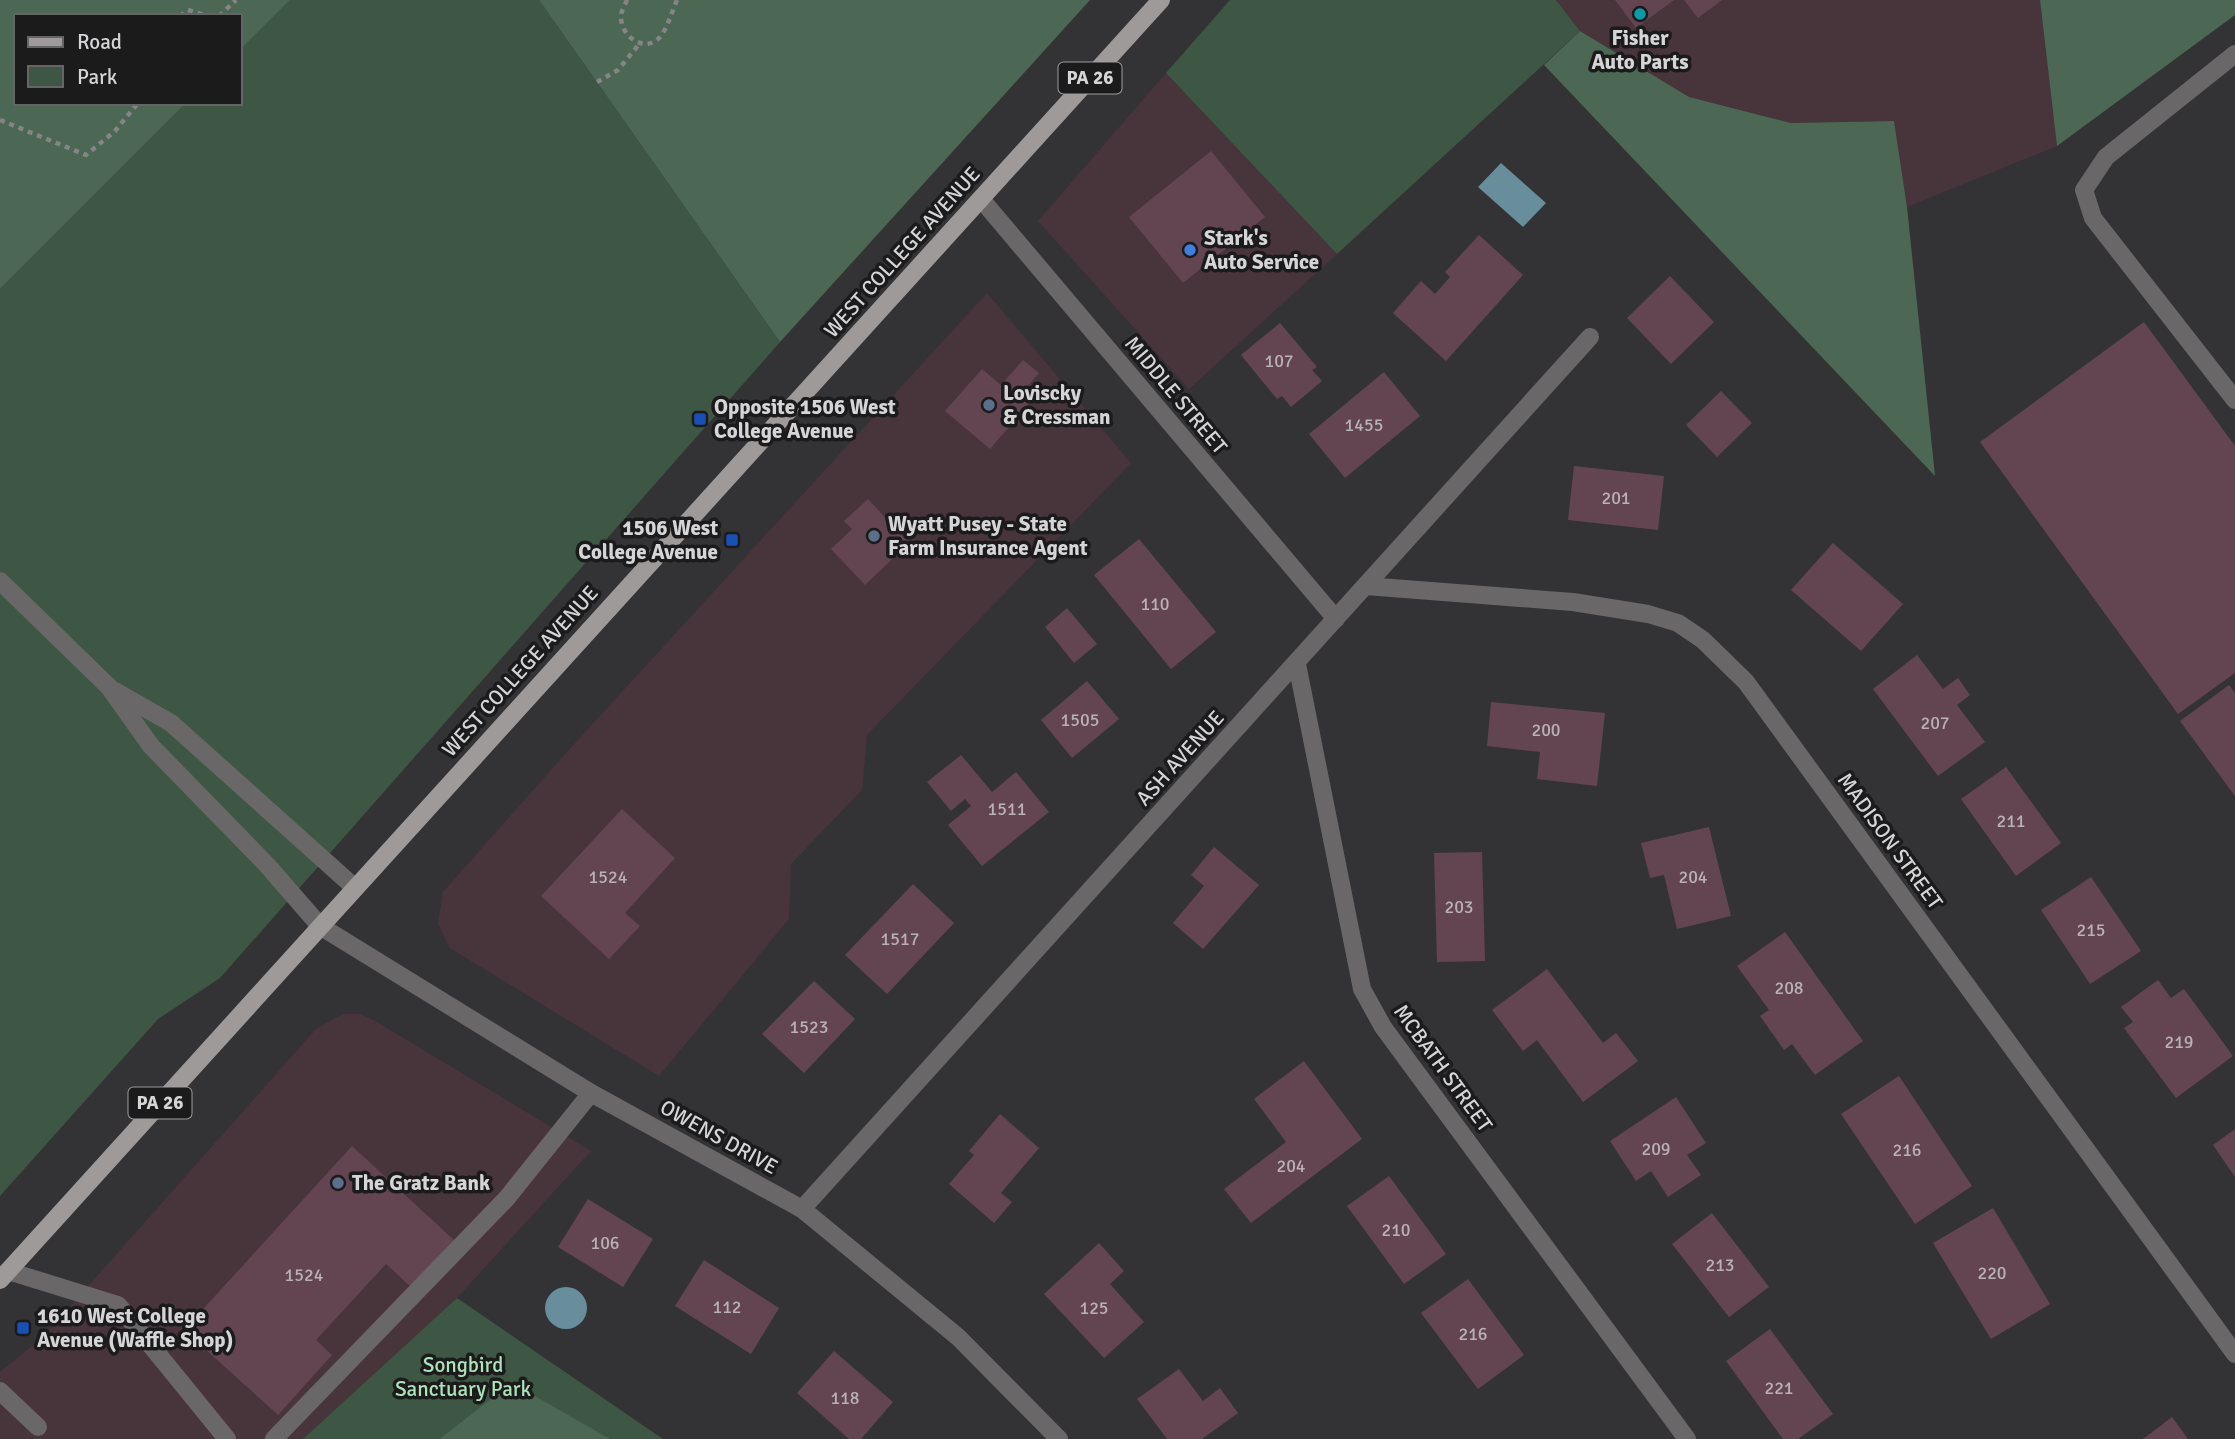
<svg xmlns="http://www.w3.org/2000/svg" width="2235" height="1439" viewBox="0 0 2235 1439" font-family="Signika,sans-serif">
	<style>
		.commercial { fill: #48343b }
		.green { fill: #3e5745 }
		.forest { fill: #4c6854 }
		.water { fill: #688d9b }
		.building { fill: #634552 }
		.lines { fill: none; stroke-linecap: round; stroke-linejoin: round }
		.path { stroke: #858588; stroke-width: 4.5; stroke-dasharray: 5 5; stroke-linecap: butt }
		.lane { stroke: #696767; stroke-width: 18 }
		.street { stroke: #696767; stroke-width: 18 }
		.primary { stroke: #9e9a9a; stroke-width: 18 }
		.culture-dot { fill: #0f9aa8; stroke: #1b1b1c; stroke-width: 2.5 }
		.shop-dot { fill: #3f7fe0; stroke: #1b1b1c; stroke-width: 2.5 }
		.service-dot { fill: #5c6f8a; stroke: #1b1b1c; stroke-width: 2.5 }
		.transit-dot { fill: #1a4fb4; stroke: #1b1b1c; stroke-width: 2.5 }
		.labels { text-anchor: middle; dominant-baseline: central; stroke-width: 7; stroke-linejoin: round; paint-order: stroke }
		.number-label { font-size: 18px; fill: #b8b1b6 }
		.shield { fill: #1b1b1c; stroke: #9d9d9f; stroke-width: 2 }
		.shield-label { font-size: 19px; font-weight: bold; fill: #d5d5d7 }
		.poi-label { font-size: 21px; font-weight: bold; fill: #d5d5d7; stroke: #1b1b1c; text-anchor: start }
		.street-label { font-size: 21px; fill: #d5d5d7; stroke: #1b1b1c }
		.park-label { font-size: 21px; fill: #ade2bb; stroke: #1b1b1c }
	</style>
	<rect width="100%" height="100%" fill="#333336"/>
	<path class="commercial" d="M1556,0H2040L2057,146L1907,207L1894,121L1791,123L1689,97L1580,31Z
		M1166,73L1337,254L1189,389L1038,221Z
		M987,293L1131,463L867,735L862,790L791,864L789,919L659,1076L450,948L438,924L443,892L566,753Z
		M343,1014H361L377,1022L591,1151L457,1298L303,1439H0V1372L43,1337L316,1029Z"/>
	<path class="green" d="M290,0H539L780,342L220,978L158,1019L0,1196V289L186,103H240V50Z
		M1230,0H1556L1580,31L1337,254L1166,73Z
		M457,1298L663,1439H303Z"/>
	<path class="forest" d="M0,0H290L240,50V16H16V103H186L0,289Z
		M539,0H1090L780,342Z
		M2040,0H2235V15L2057,146Z
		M1580,31L1689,97L1791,123L1894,121L1907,207L1935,476L1544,65Z
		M511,1383H512L610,1439H440Z"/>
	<path class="water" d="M1501,163L1546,203L1523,227L1478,187Z
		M545 1308a21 21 0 1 1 42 0a21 21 0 1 1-42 0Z"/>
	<path class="building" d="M1615,0H1674L1636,28Z
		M1684,0H1722L1698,18Z
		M1211,151L1265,217L1183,283L1129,217Z
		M1479,235L1523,275L1446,361L1393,313L1421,281L1435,294L1450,277L1445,272Z
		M1670,276L1714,322L1671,364L1627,318Z
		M2144,322L2235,446V673L2178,714L1980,442Z
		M1280,323L1317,367L1312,370L1322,381L1291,407L1282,396L1277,399L1241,355Z
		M1023,360L1039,373L1023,392L1033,399L990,449L945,411L982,369L1001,385Z
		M1384,372L1420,416L1345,478L1309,434Z
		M1721,391L1752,423L1717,457L1686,425Z
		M1574,466L1664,476L1658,530L1568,520Z
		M868,499L909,543L865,585L831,549L852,529L844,521Z
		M1139,539L1216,632L1171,669L1094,575Z
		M1833,543L1903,604L1861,651L1791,590Z
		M1067,608L1097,644L1074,663L1045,627Z
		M1917,655L1943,689L1958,678L1970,695L1957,705L1985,742L1938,776L1873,689Z
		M1087,681L1119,719L1072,758L1041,720Z
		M2229,685L2235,693V796L2180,721Z
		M1491,702L1605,713L1597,786L1537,779L1540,752L1487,746Z
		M961,755L992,792L1016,772L1049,812L982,866L948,825L971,806L965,799L951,811L927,782Z
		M2006,767L2061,843L2016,876L1961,799Z
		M622,809L675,858L625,913L640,926L609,959L541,896Z
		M1709,827L1731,916L1677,929L1664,875L1650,878L1641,843Z
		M1214,847L1259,885L1203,949L1173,923L1204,886L1191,875Z
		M1482,852L1485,961L1437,962L1434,853Z
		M2091,877L2141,951L2090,984L2041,910Z
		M913,884L954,923L887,994L845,955Z
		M1785,932L1863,1041L1815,1075L1792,1044L1784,1050L1760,1016L1769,1010L1737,966Z
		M1547,969L1603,1043L1616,1033L1638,1061L1583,1102L1537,1040L1523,1051L1492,1010Z
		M2158,980L2171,998L2184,989L2233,1056L2176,1098L2124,1028L2133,1022L2121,1007Z
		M814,981L855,1019L804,1073L762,1034Z
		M1304,1061L1362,1139L1251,1223L1224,1189L1286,1142L1254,1099Z
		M1899,1076L1972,1186L1915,1224L1841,1114Z
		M1676,1097L1706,1143L1687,1155L1701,1175L1668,1197L1651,1171L1636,1181L1610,1141Z
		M1000,1114L1039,1148L1001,1193L1012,1202L994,1223L949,1184L974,1155L969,1151Z
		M2235,1129V1177L2213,1145Z
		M352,1146L454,1240L411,1287L386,1264L316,1340L332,1355L278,1415L184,1330Z
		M1389,1176L1446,1254L1404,1284L1347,1206Z
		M588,1199L653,1239L623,1287L558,1247Z
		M1993,1208L2050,1304L1991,1339L1933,1243Z
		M1712,1213L1769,1287L1729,1317L1672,1244Z
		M1099,1243L1124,1271L1110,1284L1144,1322L1104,1358L1044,1294Z
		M704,1260L779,1308L751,1354L675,1306Z
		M1468,1279L1524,1355L1478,1389L1421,1313Z
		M1770,1329L1833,1414L1798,1439H1783L1726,1361Z
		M834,1351L893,1402L861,1439H849L797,1393Z
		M1179,1369L1203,1401L1220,1388L1238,1413L1202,1439H1167L1137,1399Z
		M2172,1417L2188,1439H2143Z"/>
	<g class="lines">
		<path class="path" d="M627,0C625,5 621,11 621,16C620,36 645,54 660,37C668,27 672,11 677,0
			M180,16L188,10L208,16
			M219,16L236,0
			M597,82L618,70L640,43
			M0,120L86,155L115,131L138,103"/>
		<path class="lane" d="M2235,54L2106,157L2084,190L2093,218L2235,400
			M0,581L109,687L151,746L267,865L320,926
			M115,691L171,723L354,887
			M8,1271L118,1305L227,1439
			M0,1391L38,1427
			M274,1439L507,1198L591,1093"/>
		<path class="street" d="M981,199L1336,619
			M1366,586L1573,602L1648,614L1678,623L1703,640L1746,682L2235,1354
			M1297,664L1362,989L1383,1027L1687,1439
			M320,926L591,1093L802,1209L958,1337L1059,1439
			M802,1209L1590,337"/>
		<path class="primary" d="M0,1280L1161,0"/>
	</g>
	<circle class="culture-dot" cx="1640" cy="14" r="7"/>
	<circle class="shop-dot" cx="1190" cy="250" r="7"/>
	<g class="service-dot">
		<circle cx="989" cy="405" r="7"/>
		<circle cx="874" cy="536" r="7"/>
		<circle cx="338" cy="1183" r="7"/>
	</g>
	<g class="transit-dot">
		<rect x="693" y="412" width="14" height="14" rx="3.5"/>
		<rect x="725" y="533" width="14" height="14" rx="3.5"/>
		<rect x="16" y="1321" width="14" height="14" rx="3.5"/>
	</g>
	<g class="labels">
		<g class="number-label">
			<text x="1279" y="361">107</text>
			<text x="1364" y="425">1455</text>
			<text x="1616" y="498">201</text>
			<text x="1155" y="604">110</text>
			<text x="1080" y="720">1505</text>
			<text x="1935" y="723">207</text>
			<text x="1546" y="730">200</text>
			<text x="1007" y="809">1511</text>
			<text x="2011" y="821">211</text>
			<text x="608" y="877">1524</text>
			<text x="1693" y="877">204</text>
			<text x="1459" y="907">203</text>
			<text x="2091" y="930">215</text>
			<text x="900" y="939">1517</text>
			<text x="1789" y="988">208</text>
			<text x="809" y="1027">1523</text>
			<text x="2179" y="1042">219</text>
			<text x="1656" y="1149">209</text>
			<text x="1907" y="1150">216</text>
			<text x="1291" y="1166">204</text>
			<text x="1396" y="1230">210</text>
			<text x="605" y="1243">106</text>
			<text x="1720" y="1265">213</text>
			<text x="1992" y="1273">220</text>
			<text x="304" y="1275">1524</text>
			<text x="727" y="1307">112</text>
			<text x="1094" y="1308">125</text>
			<text x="1473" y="1334">216</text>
			<text x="1779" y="1388">221</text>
			<text x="845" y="1398">118</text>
		</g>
		<g class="shield">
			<rect x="1058.5" y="62.5" width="63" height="31" rx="5"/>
			<rect x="128.5" y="1087.5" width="63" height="31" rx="5"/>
		</g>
		<g class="shield-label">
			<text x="1090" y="78">PA 26</text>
			<text x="160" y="1103">PA 26</text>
		</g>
		<g class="poi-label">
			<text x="1640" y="38" text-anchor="middle">Fisher<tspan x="1640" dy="24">Auto Parts</tspan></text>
			<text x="1204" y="238">Stark's<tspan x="1204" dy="24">Auto Service</tspan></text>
			<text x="1003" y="393">Loviscky<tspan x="1003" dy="24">&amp; Cressman</tspan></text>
			<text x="714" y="407">Opposite 1506 West<tspan x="714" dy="24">College Avenue</tspan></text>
			<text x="888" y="524">Wyatt Pusey - State<tspan x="888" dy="24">Farm Insurance Agent</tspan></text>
			<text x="718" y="528" text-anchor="end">1506 West<tspan x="718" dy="24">College Avenue</tspan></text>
			<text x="352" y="1183">The Gratz Bank</text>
			<text x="37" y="1316">1610 West College<tspan x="37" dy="24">Avenue (Waffle Shop)</tspan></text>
		</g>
		<g class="street-label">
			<text transform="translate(902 252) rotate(-48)">WEST COLLEGE AVENUE</text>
			<text transform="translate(1176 395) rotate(50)">MIDDLE STREET</text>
			<text transform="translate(520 671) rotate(-48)">WEST COLLEGE AVENUE</text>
			<text transform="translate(1180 758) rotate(-48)">ASH AVENUE</text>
			<text transform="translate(1890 841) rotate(54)">MADISON STREET</text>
			<text transform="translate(1443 1068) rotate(54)">MCBATH STREET</text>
			<text transform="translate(719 1137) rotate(29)">OWENS DRIVE</text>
		</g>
		<g class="park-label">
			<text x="463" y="1365">Songbird<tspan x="463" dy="24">Sanctuary Park</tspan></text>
		</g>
	</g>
	<rect x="14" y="14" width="228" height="91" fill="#1b1b1c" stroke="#656567" stroke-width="2"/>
	<rect x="28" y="37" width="35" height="10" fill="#9e9a9a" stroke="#656567" stroke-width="2"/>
	<text x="77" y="49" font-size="21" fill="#d5d5d7">Road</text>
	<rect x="28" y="66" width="35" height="21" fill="#3e5745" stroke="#656567" stroke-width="2"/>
	<text x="77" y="84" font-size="21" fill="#d5d5d7">Park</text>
</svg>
